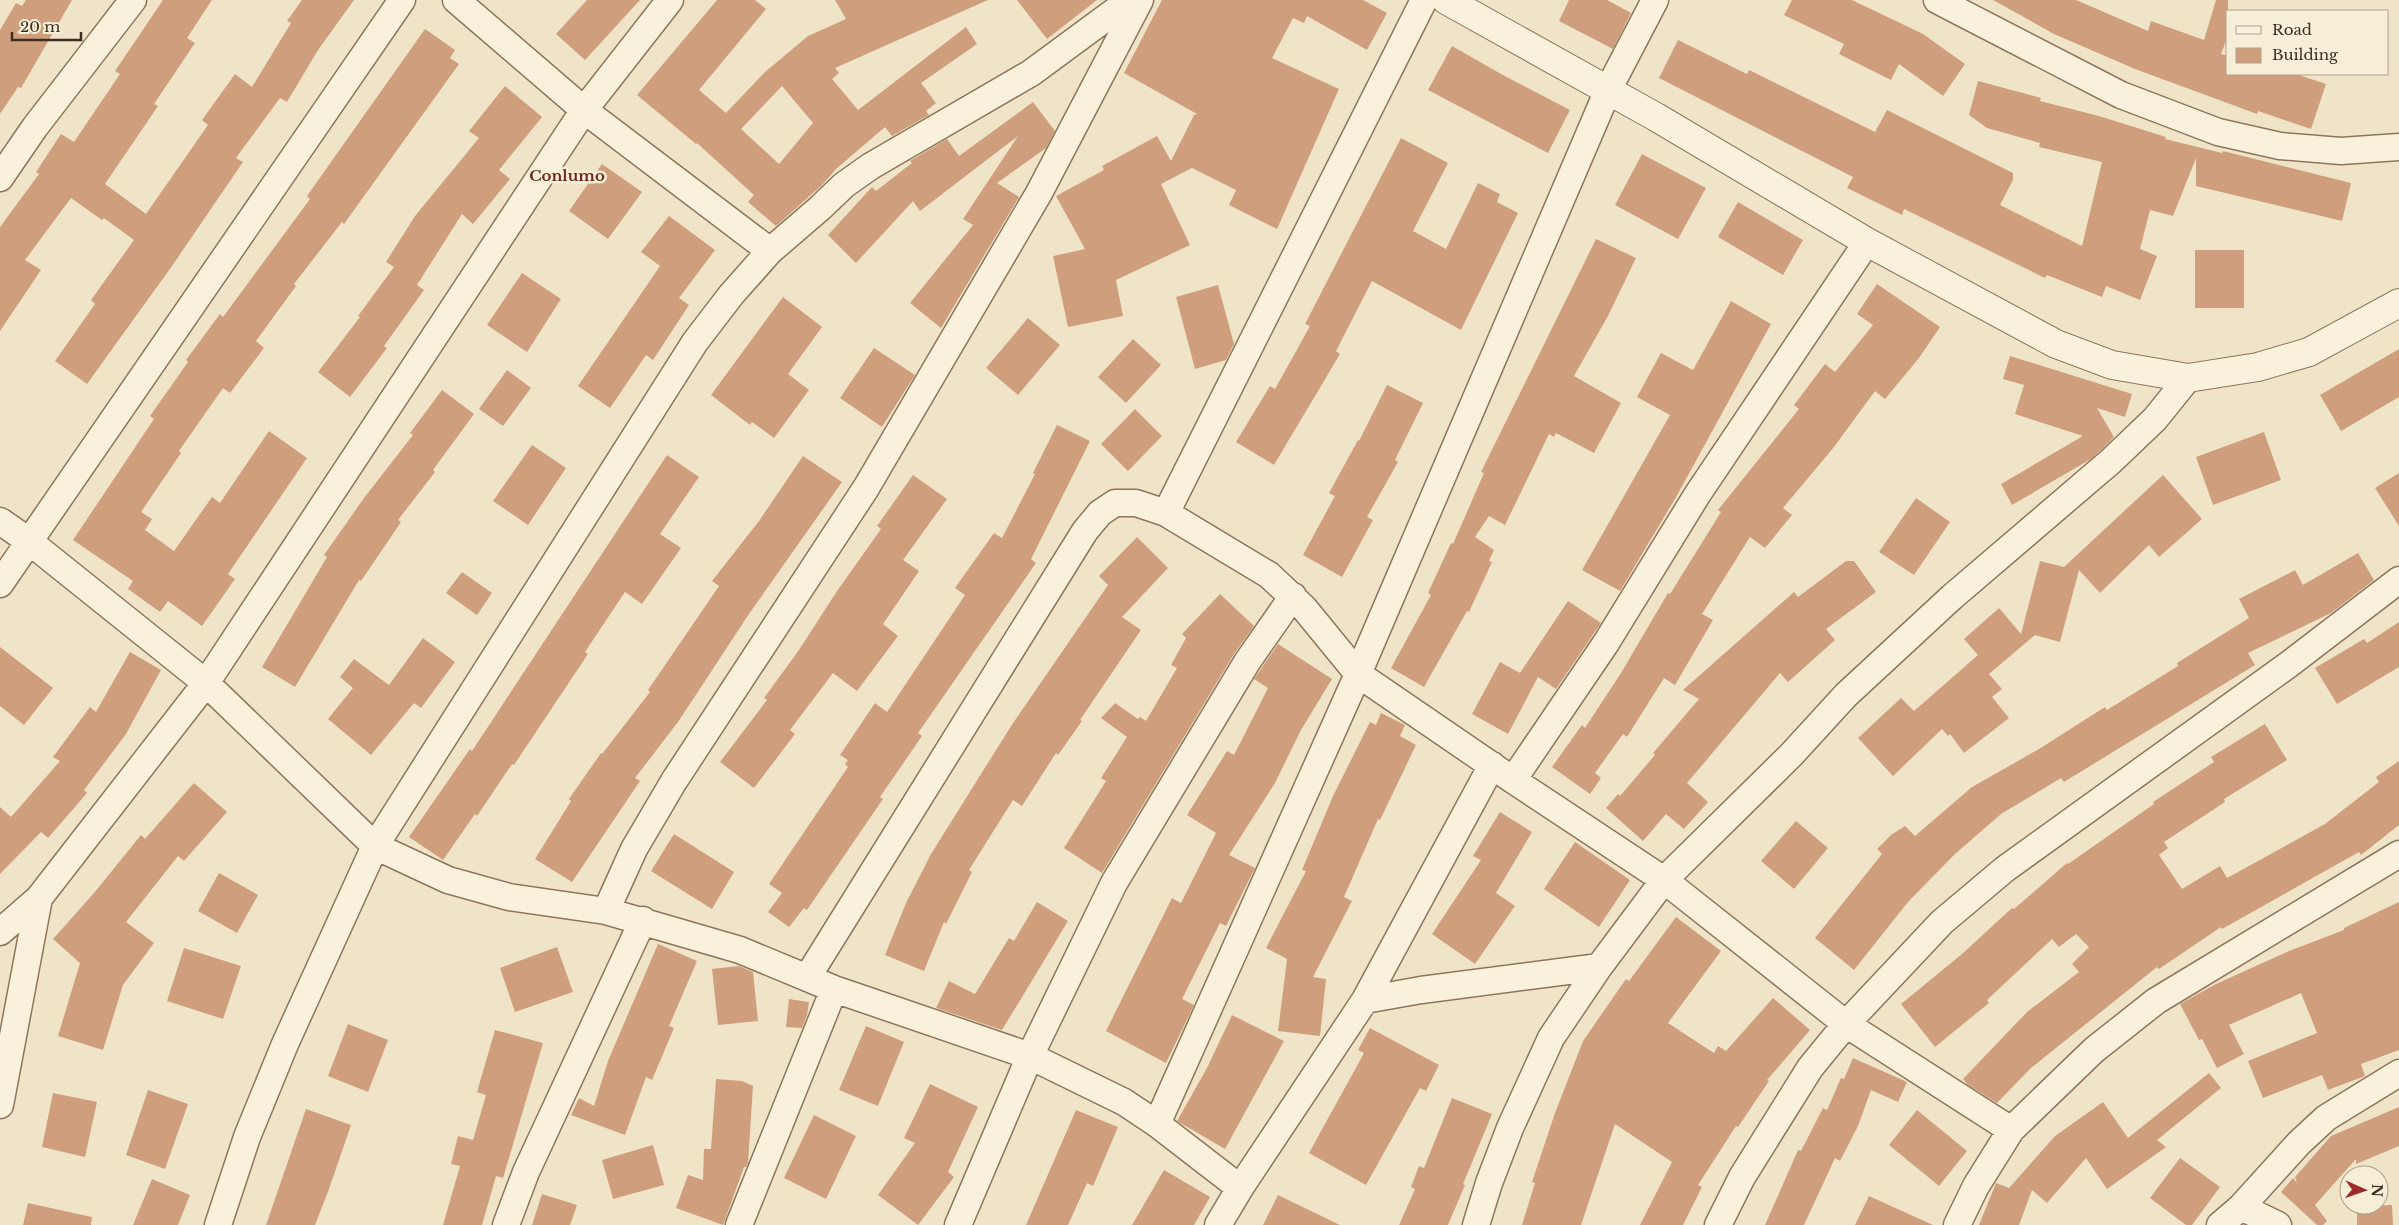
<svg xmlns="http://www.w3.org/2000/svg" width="2399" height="1225" viewBox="0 0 2399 1225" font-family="'Libre Baskerville',serif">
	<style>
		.building { fill: #cf9f7d; fill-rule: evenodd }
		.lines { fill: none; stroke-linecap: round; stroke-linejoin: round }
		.minor-casing { stroke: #8d765c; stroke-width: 29 }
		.tertiary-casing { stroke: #8d765c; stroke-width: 30 }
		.minor { stroke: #faf1dc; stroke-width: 26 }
		.tertiary { stroke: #faf1dc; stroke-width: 28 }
		.labels { text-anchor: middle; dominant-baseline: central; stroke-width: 5; stroke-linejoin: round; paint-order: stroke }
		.neighbourhood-label { font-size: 15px; font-weight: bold; fill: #6b2e1e; stroke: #f7eed8 }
	</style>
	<rect width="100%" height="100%" fill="#f0e4c8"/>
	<path class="building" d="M26,0H72L21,88L18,87L0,114V30L16,3L22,6Z
		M163,0H212L187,38L195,43L154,104L158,106L105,184L146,214L208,125L202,120L235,74L252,87L291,23L287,21L302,0H354L318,50L287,102L280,98L236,158L243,162L172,266L87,384L55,361L95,304L91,300L134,240L104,218L102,220L71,198L25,260L41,270L0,331V227L39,174L36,172L61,134L74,142L120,74L115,71Z
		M587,0H640L585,60L556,34Z
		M717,0H755L766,9L699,90L726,113L765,72L808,36L846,19L835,0H988L835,68L839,73L832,79L858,110L966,27L977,44L921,83L936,103L926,111L929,115L892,136L885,127L836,169L822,185L776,226L748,202L754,195L697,143L696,144L637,95ZM782,86L813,123L779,164L741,129Z
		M1017,0H1097L1047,39Z
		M1162,0H1363L1387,13L1367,50L1307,16L1304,23L1293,18L1272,58L1339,89L1277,229L1229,205L1236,190L1192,168L1161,184L1190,245L1116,280L1123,316L1068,327L1053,256L1085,249L1056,196L1104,170L1102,166L1157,136L1171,161L1194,115L1197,114L1124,73Z
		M1569,0H1607L1631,13L1613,49L1559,21Z
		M1792,0H1852L1923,34L1965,64L1943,96L1899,64L1891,80L1839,54L1844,44L1784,15Z
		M1993,0H2076L2148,31L2151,21L2204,40L2216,0H2228V36L2221,54L2228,56V74H2296L2326,84L2311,129L2258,111L2257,114L2135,69L2054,34Z
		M425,29L455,50L450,58L459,64L344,224L342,222L294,284L296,286L256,341L264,348L230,393L223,388L179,451L181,453L141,512L152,519L145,530L174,551L212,497L220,503L269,431L307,458L228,574L235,579L202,626L168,601L160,612L128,589L133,581L73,540L154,419L150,416L188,362L186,360L220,314L223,317L310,199L307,196Z
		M1678,40L1747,74L1749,70L1875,132L1887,110L2013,173V180L2000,205L2082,246L2102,162L2039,147L2040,143L1987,128L1969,115L1978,81L2041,98L2040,101L2099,116L2166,137L2165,139L2222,153L2223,151L2351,183L2342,221L2196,186V158L2173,216L2150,210L2140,249L2157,256L2140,300L2106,286L2102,297L2047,275L2045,278L1904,209L1902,215L1847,188L1853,177L1659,78Z
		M1452,46L1501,74L1570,110L1548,153L1428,90Z
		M505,86L542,117L499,170L510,179L473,224L462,214L417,285L424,290L384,346L387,348L350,397L318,372L360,317L358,316L394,267L386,262L415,216L479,138L469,131Z
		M1033,102L1055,131L1046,148L997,183L1019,197L941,328L910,303L973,225L963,219L1018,136L920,211L913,201L856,263L828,235L872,187L876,191L912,163L910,161L947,139L959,156Z
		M1401,138L1448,163L1413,231L1446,249L1478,183L1500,194L1497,202L1518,213L1461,330L1372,281L1336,351L1340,354L1274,465L1236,442L1270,386L1275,389L1310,326L1305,324Z
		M1642,154L1706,188L1678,239L1615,205Z
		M602,164L642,192L608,239L569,211Z
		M1738,202L1803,240L1783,275L1718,237Z
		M669,216L715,250L679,298L689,305L653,360L646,355L610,408L578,386L660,266L641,252Z
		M1596,239L1636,258L1608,316L1574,376L1621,403L1594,453L1556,433L1554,437L1549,434L1505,525L1489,516L1475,537L1494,550L1489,561L1492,562L1469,612L1467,611L1424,687L1391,668L1431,595L1428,593L1451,543L1453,544L1484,473L1481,472Z
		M2195,250H2244V308H2195Z
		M522,273L561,299L527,352L487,325Z
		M1877,284L1940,327L1919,358L1885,399L1875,391L1834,447L1783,508L1792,515L1765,548L1750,537L1702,614L1713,620L1675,685L1664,678L1627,737L1623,734L1595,773L1601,778L1590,794L1552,767L1582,725L1585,728L1621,673L1668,593L1670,594L1721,512L1718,510L1799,409L1794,405L1825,364L1835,372L1873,325L1857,314Z
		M1218,285L1234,344L1226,360L1195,369L1176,297Z
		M783,297L822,327L788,374L809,390L774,438L752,422L750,425L711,395Z
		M1731,301L1771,324L1675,499L1620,591L1582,570L1670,415L1637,397L1661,353L1693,370Z
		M1028,318L1060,345L1018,395L986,368Z
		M1133,339L1161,365L1126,403L1098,377Z
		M874,348L915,375L882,427L840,398Z
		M2399,349V397L2341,431L2320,395Z
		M2010,356L2132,394L2125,417L2097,408L2114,437L2101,450L2091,459L2012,505L2001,484L2083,436L2015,414L2024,385L2003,379Z
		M507,370L531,388L503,426L479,409Z
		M1387,385L1423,403L1395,460L1398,462L1367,517L1373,520L1342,577L1303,555L1335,496L1329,493L1358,440L1359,441Z
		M442,390L474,414L433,470L435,472L398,520L401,522L361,581L359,580L295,687L262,667L327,557L324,555L364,498L413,435L410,433Z
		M1135,409L1162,436L1128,471L1101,444Z
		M1057,425L1090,441L1031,559L1036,563L918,733L922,736L880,797L883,799L807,910L804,908L789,927L768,912L782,893L769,884L848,767L845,764L848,760L840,755L875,703L887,712L965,595L955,588L994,533L1002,538L1035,474L1033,473Z
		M2264,432L2281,480L2213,505L2196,457Z
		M532,445L566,468L528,525L493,501Z
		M667,455L699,477L660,534L681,548L642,604L625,592L585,652L588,654L514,765L512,764L477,816L475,814L443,860L409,837L470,749L472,751Z
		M803,456L842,482L749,614L678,722L635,778L640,781L572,882L535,859L571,801L569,799L601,753L602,754L650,692L648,690L719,586L712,581L759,521Z
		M2399,473V526L2375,488Z
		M913,475L947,499L903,560L919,571L883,624L898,636L857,691L833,673L790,730L795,734L754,788L720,762L767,700L764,698L799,650L835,594L881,529L877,526Z
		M2163,475L2202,519L2159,557L2149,545L2100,593L2079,570L2060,642L2035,635L1989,674L2002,689L1992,697L2009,718L1964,753L1950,734L1948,736L1942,729L1893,776L1858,738L1901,698L1914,711L1978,655L1964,639L1999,608L2021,634L2040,561L2064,567Z
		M1916,498L1950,522L1914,575L1879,552Z
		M1137,537L1168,568L1122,617L1141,630L1080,720L1082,721L1058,755L1056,753L1022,806L1013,800L969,870L972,872L946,924L944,922L924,971L885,955L906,903L931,854L1013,723L1108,585L1099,576Z
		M2358,553L2374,580L2331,613L2248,653L2255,665L2064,782L2061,778L2001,814L1955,854L1908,902L1854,970L1815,938L1882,854L1877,849L1891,835L1905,826L1915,836L1972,787L2039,749L2105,707L2107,710L2178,666L2177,663L2249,618L2239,599L2295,570L2303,585Z
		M1846,561H1854L1876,592L1826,629L1835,640L1788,682L1780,673L1687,783L1708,802L1684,829L1666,814L1643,841L1606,808L1618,794L1620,796L1655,755L1653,753L1699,699L1683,690L1794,592L1798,597Z
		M462,572L492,593L477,615L446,593Z
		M1220,594L1254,626L1234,654L1102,873L1064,848L1106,781L1101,778L1127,737L1101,718L1115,703L1138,719L1140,717L1146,721L1177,668L1171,665L1186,638L1182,634Z
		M1568,601L1601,623L1556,689L1538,677L1508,734L1472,714L1500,662L1520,673Z
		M2399,622V667L2337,704L2315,668L2364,639L2367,643Z
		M423,638L455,662L421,708L414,703L371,755L328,719L353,688L340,677L354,659L389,685Z
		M1278,644L1332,679L1301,730L1275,783L1229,855L1255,868L1226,926L1220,923L1182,999L1194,1005L1166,1063L1106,1031L1172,898L1181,903L1216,833L1187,815L1227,751L1234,755L1268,688L1254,679Z
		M0,647L53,688L24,725L0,706Z
		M130,652L161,670L126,734L84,790L87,793L48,838L41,832L0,874V807L11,817L60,761L53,757L90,707L96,712Z
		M1381,713L1405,725L1400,736L1416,745L1380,820L1378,819L1344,897L1352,901L1313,977L1326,979L1320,1036L1278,1031L1287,959L1266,948L1306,871L1302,870L1333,796L1370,722L1376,725Z
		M2265,724L2287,760L2224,799L2225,802L2164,842L2168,848L2159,855L2182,889L2220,866L2227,878L2325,824L2379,782L2376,777L2399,761V825L2361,855L2359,852L2222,929L2221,927L2159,969L2157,967L2031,1068L1997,1103L1968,1085L1963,1079L2027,1012L2079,972L2072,964L2089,947L2076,934L2059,947L2052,939L1987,1000L1989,1003L1935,1047L1901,1004L1962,954L2012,908L2014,909L2067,863L2068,864L2154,804L2153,802L2214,762L2211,757Z
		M194,783L227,812L184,861L178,856L126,922L154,943L123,985L103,1050L58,1036L80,963L53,939L94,893L141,835L145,839Z
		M1500,812L1532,832L1496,893L1515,906L1475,964L1432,934L1481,860L1473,856Z
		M1796,821L1828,848L1794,889L1761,861Z
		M674,834L734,872L712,909L651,871Z
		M1575,842L1630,880L1599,927L1544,889Z
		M219,873L258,895L237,933L198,911Z
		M1037,902L1068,921L1002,1030L936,1008L949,981L975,994L1009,938L1014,941Z
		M2399,902V1050L2361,1064L2365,1076L2328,1090L2322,1075L2263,1098L2248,1061L2317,1033L2301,993L2229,1025L2244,1054L2217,1068L2202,1039L2199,1040L2180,1004L2216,984L2289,951L2344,930V928Z
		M1676,917L1721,951L1668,1023L1714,1053L1718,1046L1726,1051L1773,998L1810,1030L1767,1080L1769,1081L1738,1127L1736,1126L1698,1185L1702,1187L1683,1225H1640L1672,1162L1615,1124L1581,1225H1522L1535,1183L1532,1182L1555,1113L1583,1041L1626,979L1629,981Z
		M658,944L697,961L669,1026L674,1028L652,1080L646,1077L625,1135L571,1115L579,1098L594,1106L608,1061Z
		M557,947L573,992L515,1012L500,968Z
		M184,948L241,966L223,1019L167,1001Z
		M739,966L753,972L758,1021L718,1025L712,969Z
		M789,999L809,1002L807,1015L802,1028L786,1027Z
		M1232,1015L1284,1041L1225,1149L1177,1121L1207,1068Z
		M348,1024L388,1040L368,1092L328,1076Z
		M866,1026L904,1042L878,1106L839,1090Z
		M1370,1028L1439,1065L1426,1091L1420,1088L1366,1185L1309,1153L1364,1053L1358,1050Z
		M495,1030L543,1043L503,1178L496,1176L482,1225H443L460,1166L451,1164L458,1136L473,1140L486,1095L477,1092Z
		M1853,1058L1907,1082L1898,1102L1871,1090L1858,1126L1840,1161L1835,1158L1804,1225H1765L1798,1150L1801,1151L1823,1108L1827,1110L1841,1078L1844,1079Z
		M2209,1073L2221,1088L2157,1140L2166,1147L2107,1189L2086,1158L2047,1203L2032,1190L2019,1225H1979L1996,1183L2009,1188L2055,1136L2103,1102L2128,1138Z
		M716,1079L742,1081L753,1086L748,1163L746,1167H744L723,1225L676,1208L688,1175L703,1180L704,1149H711Z
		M930,1084L978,1107L948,1172L954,1177L918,1225L878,1195L915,1143L904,1138Z
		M148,1090L188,1104L165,1169L126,1155Z
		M53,1093L97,1102L85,1157L42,1147Z
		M1452,1098L1492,1114L1463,1184L1465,1185L1448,1225H1399L1415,1189L1411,1187L1419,1166L1424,1168Z
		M2399,1107V1146L2356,1164V1159L2315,1205L2327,1221L2323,1225H2317L2281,1192L2293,1178L2297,1183L2295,1177L2331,1136Z
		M306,1109L351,1125L329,1189L315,1225H266Z
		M1076,1110L1118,1127L1093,1186L1087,1183L1068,1225H1026Z
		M1917,1110L1967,1151L1939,1186L1889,1145Z
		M814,1115L856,1136L826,1199L784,1178Z
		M653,1145L664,1185L613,1199L602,1160Z
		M2180,1158L2220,1187L2192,1225H2186L2150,1198Z
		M1164,1170L1210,1197L1194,1225H1132Z
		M152,1179L190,1195L178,1225H133Z
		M542,1194L577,1205L570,1225H532Z
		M1278,1195L1340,1225H1263Z
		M1869,1196L1933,1225H1855Z
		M28,1203L92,1217L91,1225H23Z
		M2392,1205L2393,1225H2357V1206Z"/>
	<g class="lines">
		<defs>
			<path id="minor" d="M456,0L584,110L770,251
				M1937,0L2121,95L2218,132L2280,146L2341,151L2399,147
				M0,178L35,127L133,0
				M1166,513L1424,0
				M0,521L30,542L206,683L375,846L448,880L509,897L606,911L740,950L834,989L1030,1056L1124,1102L1157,1124L1240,1188
				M0,584L402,0
				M1513,780L1606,643L1697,495L1867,242
				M606,911L634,849L674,781L866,488L1039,193L1140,0
				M0,932L39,898
				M807,978L1085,531L1100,513L1115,503H1136L1166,513L1269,575L1304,608L1358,674L1513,780L1664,880L1846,1024L2011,1130
				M1365,1000L1421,990L1599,967
				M0,1105L39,898L206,683L584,110L670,0
				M1157,1124L1358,674L1608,90L1655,0
				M2241,1207L2299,1143L2326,1118L2399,1073
				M218,1225L247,1137L285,1044L375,846L695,342L731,295L770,251L820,208L844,185L871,166L1031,73L1130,0
				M506,1225L526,1172L643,920
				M739,1225L834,989
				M958,1225L1030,1056L1114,883L1247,662L1293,596
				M1218,1225L1240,1188L1365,1000L1492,765
				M1476,1225L1489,1183L1510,1128L1551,1038L1599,967L1664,880L1791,755L1846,695L1952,597L2111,461L2155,419L2188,378
				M1718,1225L1742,1177L1810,1068L1846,1024L1942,922L2005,869L2288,665L2399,580
				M1957,1225L1976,1186L2011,1130L2094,1050L2156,1001L2399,854
				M2220,1225L2241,1207L2278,1225"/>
			<path id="tertiary" d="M1446,0L1656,117L1867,242L2056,344L2112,365L2188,378L2258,367L2309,352L2399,303"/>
		</defs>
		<use href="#minor" class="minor-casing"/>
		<use href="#tertiary" class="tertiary-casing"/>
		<use href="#minor" class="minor"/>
		<use href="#tertiary" class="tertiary"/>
	</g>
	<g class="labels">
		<g class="neighbourhood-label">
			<text x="567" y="175">Conlumo</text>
		</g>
	</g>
	<rect x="2226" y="10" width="162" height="65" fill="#f7eed8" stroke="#ada18e"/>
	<rect x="2236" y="26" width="25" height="8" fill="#faf1dc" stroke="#ada18e"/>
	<text x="2272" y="35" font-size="15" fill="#3d2e20">Road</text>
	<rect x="2236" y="48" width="25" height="15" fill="#cf9f7d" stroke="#ada18e"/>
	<text x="2272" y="60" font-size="15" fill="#3d2e20">Building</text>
	<g transform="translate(2364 1190) rotate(92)"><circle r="24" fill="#f7eed8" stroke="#ada18e"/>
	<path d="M0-4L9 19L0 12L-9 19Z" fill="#9e2a2b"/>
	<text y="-8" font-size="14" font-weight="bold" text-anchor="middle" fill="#3d2e20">N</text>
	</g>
	<path d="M12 32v8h69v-8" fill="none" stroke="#3d2e20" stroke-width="2.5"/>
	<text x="20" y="32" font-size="15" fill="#3d2e20" stroke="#f7eed8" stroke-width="4" paint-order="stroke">20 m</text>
</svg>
